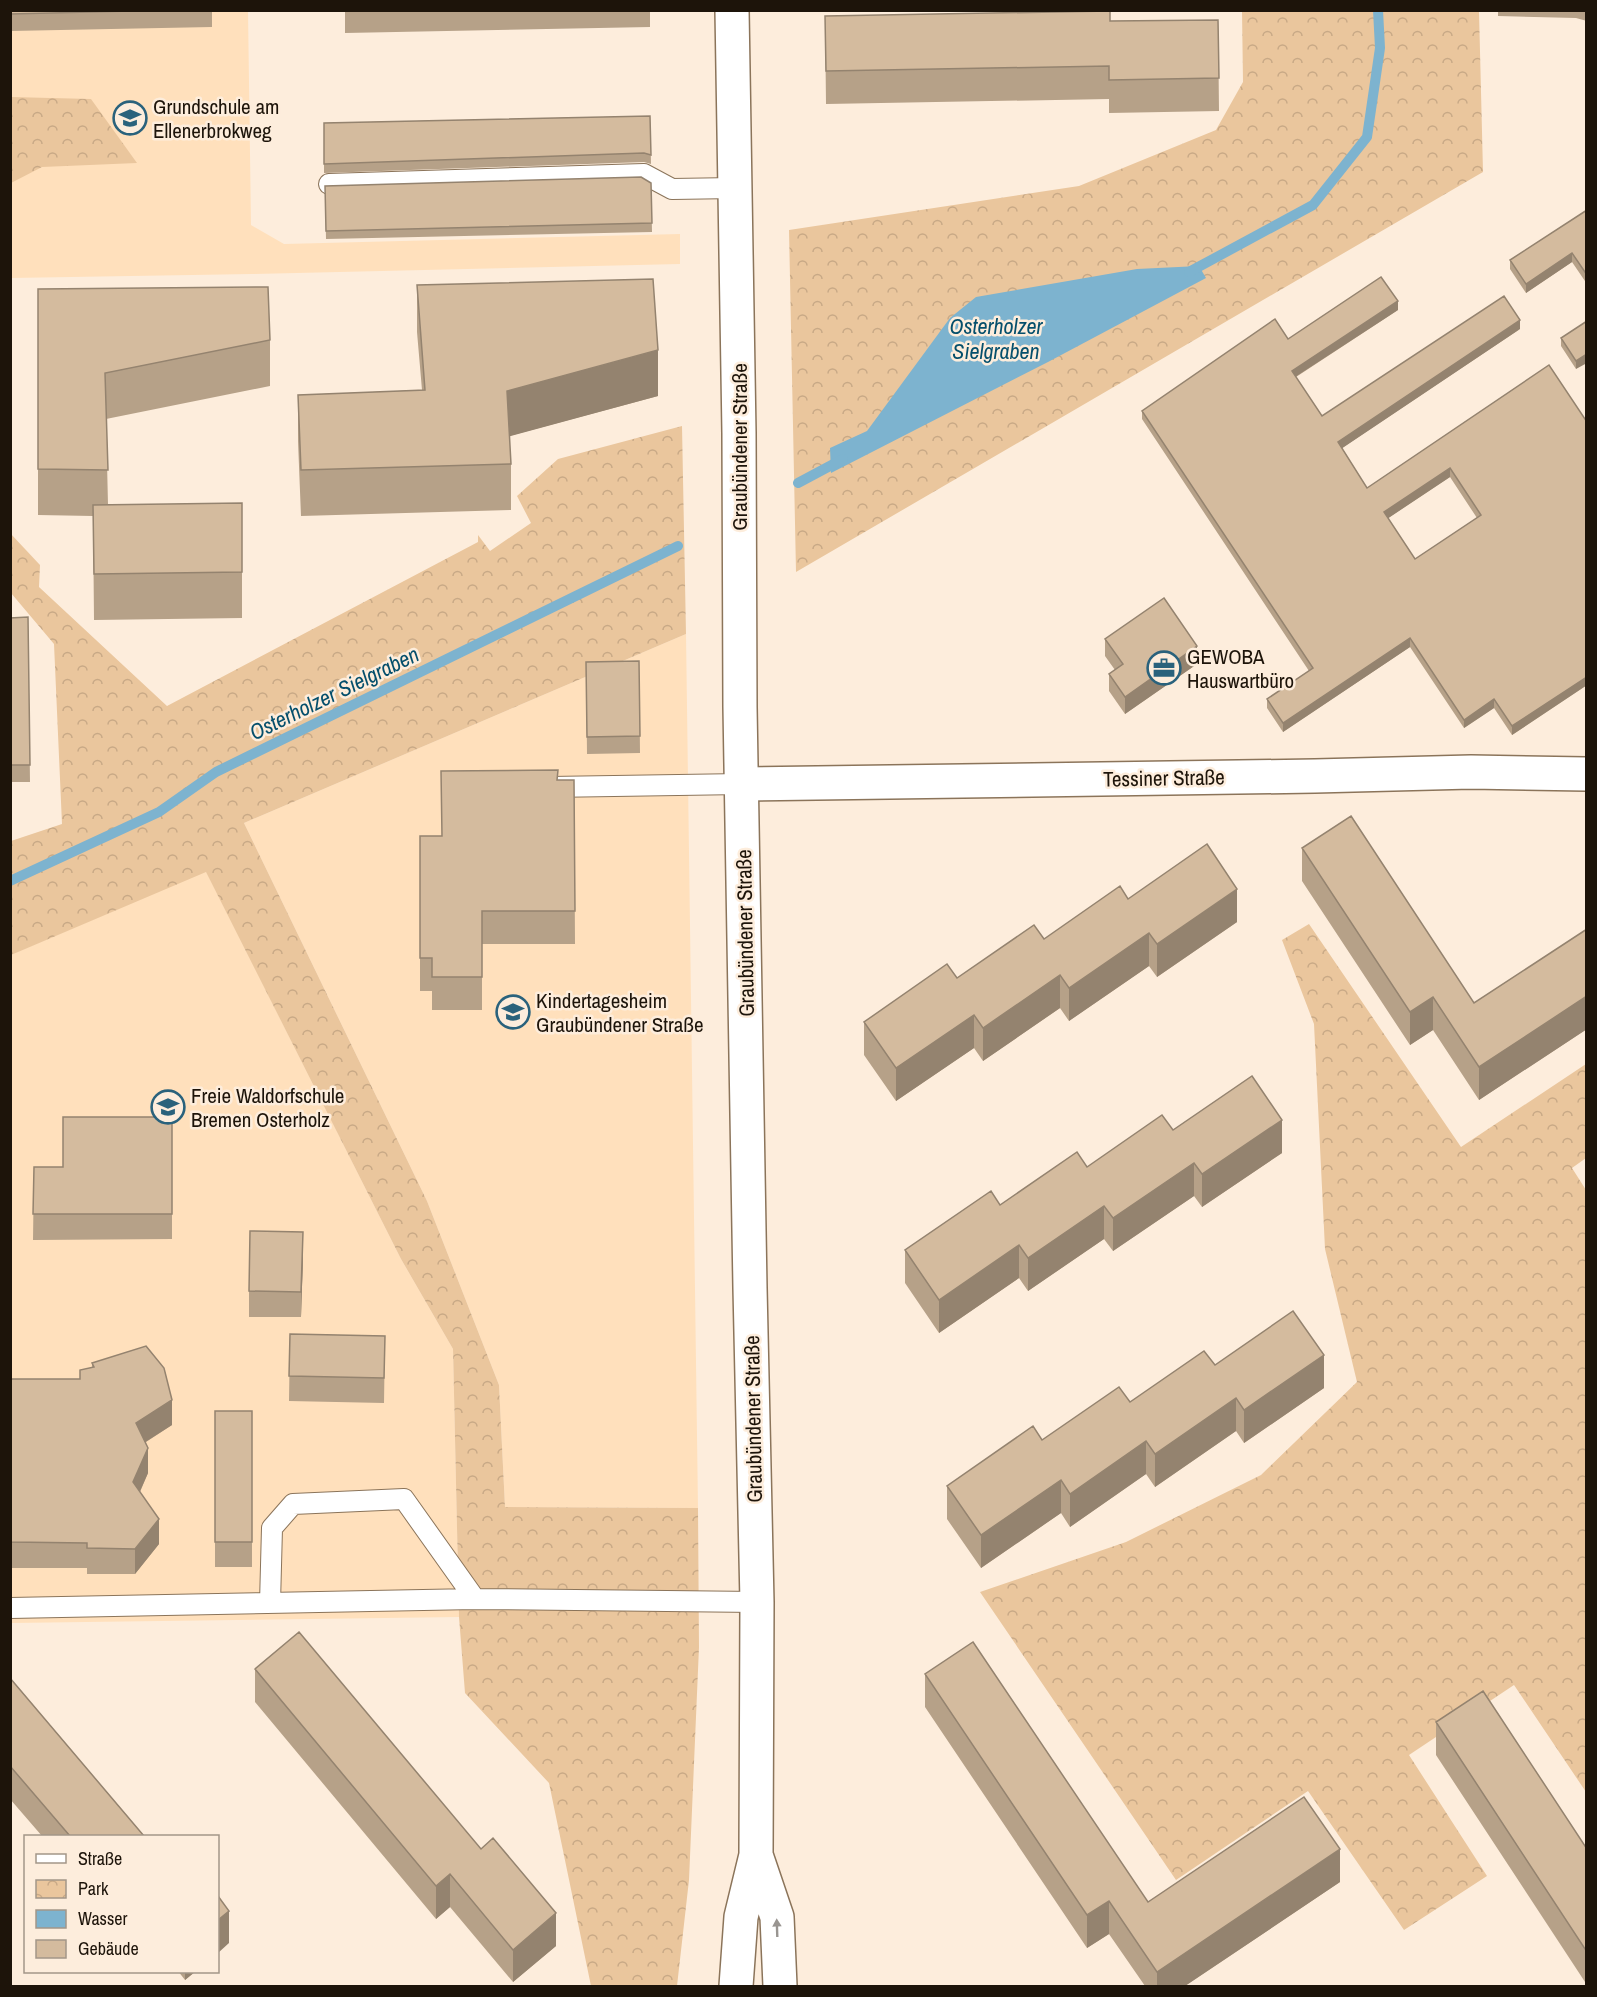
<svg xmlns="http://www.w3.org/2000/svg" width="1597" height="1997" viewBox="0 0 1597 1997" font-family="'Archivo Narrow',sans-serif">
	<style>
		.built { fill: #ffe0bc }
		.park { fill: url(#park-crowns) }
		.water { fill: #7db3cf }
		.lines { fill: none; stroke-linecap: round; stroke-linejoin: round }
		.stream { stroke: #7db3cf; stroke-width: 10 }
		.service-casing { stroke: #8b745a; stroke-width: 22 }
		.minor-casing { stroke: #8b745a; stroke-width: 36 }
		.tertiary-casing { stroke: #8b745a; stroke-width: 36 }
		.service { stroke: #fff; stroke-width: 20 }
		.minor { stroke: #fff; stroke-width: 33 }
		.tertiary { stroke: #fff; stroke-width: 33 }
		.wall { fill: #b6a188; fill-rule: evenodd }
		.shaded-wall { fill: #94836f }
		.building { fill: #d4bb9e; stroke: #94836f; stroke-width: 1.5; fill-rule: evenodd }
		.oneway { fill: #999591 }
		.labels { text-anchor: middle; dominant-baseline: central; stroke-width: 5; stroke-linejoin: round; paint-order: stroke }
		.poi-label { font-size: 21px; fill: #1d140a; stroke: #fdeddc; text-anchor: start }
		.street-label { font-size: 21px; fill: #1d140a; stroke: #fdeddc }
		.water-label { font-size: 22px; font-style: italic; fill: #054f6c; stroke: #fdeddc }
	</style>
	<defs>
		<pattern id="park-crowns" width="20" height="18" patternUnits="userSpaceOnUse" patternTransform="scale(1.5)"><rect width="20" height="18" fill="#eac69d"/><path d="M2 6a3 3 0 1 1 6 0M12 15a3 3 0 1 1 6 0" fill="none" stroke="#c8a986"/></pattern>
	</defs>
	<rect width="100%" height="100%" fill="#fdeddc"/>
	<path class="built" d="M10,11H248L251,225L284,244L680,234V264L252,274L11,278Z
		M686,634L698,1508L505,1507L499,1385L427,1201L244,823Z
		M206,871L401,1259L453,1349L459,1617L11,1623L10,955Z"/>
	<path class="park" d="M1242,11H1479L1483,172L796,572L789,230L1079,186L1216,130L1243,82Z
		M11,97L91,99L137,163L42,167L11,183Z
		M682,426L686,634L244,823L427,1201L499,1385L505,1507L698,1508L699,1647L689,1880L677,1986H591L549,1783L465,1693L459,1617L453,1349L401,1259L206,872L11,955V841L62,824L54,644L11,593L10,533L40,565L39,587L167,706L478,542V535L490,551L531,523L517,496L558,459Z
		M1309,924L1461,1147L1586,1064V1158L1572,1168L1586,1190V1792L1514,1685L1409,1755L1487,1876L1404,1930L1308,1791L1176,1880L980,1592L1126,1542L1261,1475L1357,1382L1325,1249L1314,1024L1282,940Z"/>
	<path class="water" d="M1199,266L1206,278L1048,362L831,473L830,448L867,431L950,318L976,297L1137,269Z"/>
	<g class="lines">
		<path class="stream" d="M1189,272L1313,205L1367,137L1380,48L1378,10
			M798,483L843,459
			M10,881L159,812L216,772L678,546"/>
		<defs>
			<path id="service" d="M329,184L644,174L672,189L735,188
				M550,787L742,784
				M270,1603L272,1528L293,1504L404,1499L475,1599L757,1602
				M10,1608L475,1599"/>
			<path id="minor" d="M742,784L1315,776L1471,772L1586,774"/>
			<path id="tertiary" d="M732,10L739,433L740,707L750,1288L757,1602L756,1855L741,1917L736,1986
				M756,1855L777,1917L780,1986"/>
		</defs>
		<use href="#service" class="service-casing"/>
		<use href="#minor" class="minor-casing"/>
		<use href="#tertiary" class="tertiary-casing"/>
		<use href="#service" class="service"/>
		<use href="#minor" class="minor"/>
		<use href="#tertiary" class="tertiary"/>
	</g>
	<path class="wall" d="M10,10H212V27L10,31Z
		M345,10H650V27L345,33Z
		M1498,10H1587V21L1576,18L1498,16Z
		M825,16L1110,21L1218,20L1219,111L1109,113V99L826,104Z
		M650,116L651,164L644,162L324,173V123Z
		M651,183L652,232L326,239L325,186Z
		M1587,210V284L1572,262L1526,293L1510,269V260Z
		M417,285L658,396L509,436L511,464V510L301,516L298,441V395L422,390L417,332Z
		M38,289L270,340V386L106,419L108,505L242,503V618L94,620L93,516L38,515Z
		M1398,310L1296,377L1322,416L1520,329L1342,448L1367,488L1587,422V685L1512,735L1494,708L1464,728L1410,647L1283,732L1267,708V699L1309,671L1142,419V411L1288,339ZM1450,477L1477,518L1415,559L1388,518Z
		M1587,321L1576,369L1561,346V338Z
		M28,617L30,782H10V618Z
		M1105,639L1197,664L1125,714L1109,691V674L1115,670L1105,656Z
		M639,661L640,753L587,754L586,662Z
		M558,780H574L575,944H482V1010H432V991H420V836H441Z
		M1302,848L1474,1003L1587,929V1029L1479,1100L1433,1030L1410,1045L1302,881Z
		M1128,899L1237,922L1157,977L1149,966L1069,1021L1060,1008L983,1061L974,1048L896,1101L864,1055V1022L957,978L1044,939Z
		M172,1117V1239L33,1240L34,1167H63Z
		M1173,1130L1282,1153L1202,1207L1194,1196L1113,1251L1104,1239L1028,1291L1019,1278L939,1333L905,1283V1250L1000,1205Z
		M303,1257L301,1317H249V1291Z
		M290,1334L385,1336L384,1403L289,1401Z
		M92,1363L172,1425L146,1442L148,1473L140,1492L159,1544L135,1574H87V1568H10V1379H80L92,1367Z
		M1215,1365L1324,1388L1244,1443L1236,1431L1155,1487L1146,1474L1070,1527L1061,1513L981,1568L947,1519V1486L1042,1440Z
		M215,1411H252V1567H215Z
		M255,1669L481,1849L556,1946L513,1982L450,1907L436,1919L255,1702Z
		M925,1674L1148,1902L1340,1882L1185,1986H1145L1109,1934L1087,1948L925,1707Z
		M10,1678L144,1836H42L10,1799Z
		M1436,1722L1587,1849V1985L1436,1755Z
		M178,1971H196L185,1980Z"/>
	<path class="shaded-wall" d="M1572,253V262L1526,293V284Z
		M1398,301V310L1292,379V371Z
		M1520,320V329L1338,451V442Z
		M658,350V396L507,437V391Z
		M1587,354V363L1576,369V361Z
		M1450,468V477L1384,521V512Z
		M1410,638V647L1283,732V723Z
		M1197,646V664L1125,714V697Z
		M1587,677V685L1512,735V726Z
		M1494,699V708L1464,728V720Z
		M1237,889V922L1157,977V944Z
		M1149,933V966L1069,1021V988Z
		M1060,975V1008L983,1061V1028Z
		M1587,996V1029L1479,1100V1067Z
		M1433,997V1030L1410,1045V1012Z
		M974,1015V1048L896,1101V1068Z
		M1282,1120V1153L1202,1207V1174Z
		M1194,1163V1196L1113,1251V1218Z
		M1104,1206V1239L1028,1291V1258Z
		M303,1232V1257L301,1317V1292Z
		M1019,1245V1278L939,1333V1300Z
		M1324,1355V1388L1244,1443V1410Z
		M1236,1398V1431L1155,1487V1454Z
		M172,1400V1425L136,1448V1423Z
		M1146,1441V1474L1070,1527V1494Z
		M148,1448V1473L133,1507V1482Z
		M1061,1480V1513L981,1568V1535Z
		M159,1519V1544L135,1574V1549Z
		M1340,1849V1882L1185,1986H1157V1972Z
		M450,1874V1907L436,1919V1886Z
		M1109,1901V1934L1087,1948V1915Z
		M229,1911V1943L218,1953V1920Z
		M556,1913V1946L513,1982V1950Z
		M185,1971H196L185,1980Z"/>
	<path class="building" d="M10,10H172L10,14Z
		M1110,11V21L1218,20L1219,78L1109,80V66L826,71L825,16Z
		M650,116L651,155L644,153L324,164V123Z
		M641,177L651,183L652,223L326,231L325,186Z
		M1587,210V275L1572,253L1526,284L1510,260Z
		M1381,277L1398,301L1292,371L1322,416L1504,296L1520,320L1338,442L1367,488L1549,365L1587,422V677L1512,726L1494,699L1464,720L1410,638L1283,723L1267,699L1313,668L1142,411L1275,319L1288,339ZM1450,468L1481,515L1415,559L1384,512Z
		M653,279L658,350L507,391L511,464L301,470L298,395L425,390L417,285Z
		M268,287L270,340L105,373L108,470L38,469V289Z
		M1587,321V354L1576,361L1561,338Z
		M242,503V572L94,574L93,505Z
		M1164,598L1197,646L1125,697L1109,674L1123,664L1105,639Z
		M28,617L30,765H10V618Z
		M639,661L640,736L587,737L586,662Z
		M558,770L557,780H574L575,911H482V977H432V958H420V836H442L441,771Z
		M1351,816L1474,1003L1587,929V996L1479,1067L1433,997L1410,1012L1302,848Z
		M1207,844L1237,889L1157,944L1149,933L1069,988L1060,975L983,1028L974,1015L896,1068L864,1022L947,964L957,978L1034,925L1044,939L1120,886L1128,899Z
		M1252,1076L1282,1120L1202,1174L1194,1163L1113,1218L1104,1206L1028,1258L1019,1245L939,1300L905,1250L991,1191L1000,1205L1077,1152L1087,1167L1162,1115L1173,1130Z
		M63,1117H172V1214H33L34,1167H63Z
		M250,1231L303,1232L301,1292L249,1291Z
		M1293,1311L1324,1355L1244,1410L1236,1398L1155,1454L1146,1441L1070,1494L1061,1480L981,1535L947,1486L1033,1426L1042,1440L1119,1387L1130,1402L1204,1351L1215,1365Z
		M290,1334L385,1336L384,1378L289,1376Z
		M146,1346L164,1368L172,1400L136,1423L148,1448L133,1482L159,1519L135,1549L87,1548V1543L10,1542V1379H80V1370L94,1367L92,1363Z
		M215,1411H252V1542H215Z
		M299,1632L481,1849L493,1838L556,1913L513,1950L450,1874L436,1886L255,1669Z
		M973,1642L1148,1902L1304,1797L1340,1849L1157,1972L1109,1901L1087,1915L925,1674Z
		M10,1678L144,1836H70L10,1766Z
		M1483,1691L1587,1849V1952L1436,1722Z
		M218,1896L229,1911L218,1920Z"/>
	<defs><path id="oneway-solid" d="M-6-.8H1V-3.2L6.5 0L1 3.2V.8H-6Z" transform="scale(1.5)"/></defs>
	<use class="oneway" href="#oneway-solid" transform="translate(777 1928) rotate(-92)"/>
	<defs>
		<symbol id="school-ring" viewBox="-11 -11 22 22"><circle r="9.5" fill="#fdeddc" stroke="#2a627c" stroke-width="1.5"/><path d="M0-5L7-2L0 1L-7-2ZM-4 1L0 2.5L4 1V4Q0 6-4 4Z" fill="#2a627c"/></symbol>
		<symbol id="office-ring" viewBox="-11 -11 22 22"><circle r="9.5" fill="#fdeddc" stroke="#2a627c" stroke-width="1.5"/><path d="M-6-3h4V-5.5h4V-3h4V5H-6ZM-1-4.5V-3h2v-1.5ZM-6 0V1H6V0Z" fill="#2a627c"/></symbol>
	</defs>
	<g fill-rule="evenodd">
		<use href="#school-ring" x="111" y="99" width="38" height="38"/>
		<use href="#office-ring" x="1145" y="649" width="38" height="38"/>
		<use href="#school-ring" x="494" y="993" width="38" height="38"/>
		<use href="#school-ring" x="149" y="1088" width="38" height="38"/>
	</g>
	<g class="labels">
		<g class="poi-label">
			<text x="153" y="106">Grundschule am<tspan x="153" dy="24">Ellenerbrokweg</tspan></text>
			<text x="1187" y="656">GEWOBA<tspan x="1187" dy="24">Hauswartbüro</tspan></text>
			<text x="536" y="1000">Kindertagesheim<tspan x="536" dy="24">Graubündener Straße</tspan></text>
			<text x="191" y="1095">Freie Waldorfschule<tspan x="191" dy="24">Bremen Osterholz</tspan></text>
		</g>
		<g class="street-label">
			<text transform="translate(739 447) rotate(-90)">Graubündener Straße</text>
			<text transform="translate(1164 778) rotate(-1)">Tessiner Straße</text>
			<text transform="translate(745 933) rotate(-91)">Graubündener Straße</text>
			<text transform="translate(753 1419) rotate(-91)">Graubündener Straße</text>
		</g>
		<g class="water-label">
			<text x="996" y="326">Osterholzer<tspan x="996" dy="25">Sielgraben</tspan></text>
			<text transform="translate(334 693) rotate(-26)">Osterholzer Sielgraben</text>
		</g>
	</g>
	<rect width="1597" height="1997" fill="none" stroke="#1d140a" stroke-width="24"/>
	<rect x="24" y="1835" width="195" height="138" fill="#fdeddc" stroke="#a39688" stroke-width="1.5"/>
	<rect x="36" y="1854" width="30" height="9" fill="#ffffff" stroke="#a39688" stroke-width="1.5"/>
	<text x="78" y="1865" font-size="18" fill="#1d140a">Straße</text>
	<rect x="36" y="1880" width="30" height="18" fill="url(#park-crowns)" stroke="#a39688" stroke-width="1.5"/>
	<text x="78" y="1895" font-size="18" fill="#1d140a">Park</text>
	<rect x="36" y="1910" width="30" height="18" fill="#7db3cf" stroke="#a39688" stroke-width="1.5"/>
	<text x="78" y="1925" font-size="18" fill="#1d140a">Wasser</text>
	<rect x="36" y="1940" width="30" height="18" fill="#d4bb9e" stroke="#a39688" stroke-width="1.5"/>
	<text x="78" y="1955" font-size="18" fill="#1d140a">Gebäude</text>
</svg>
